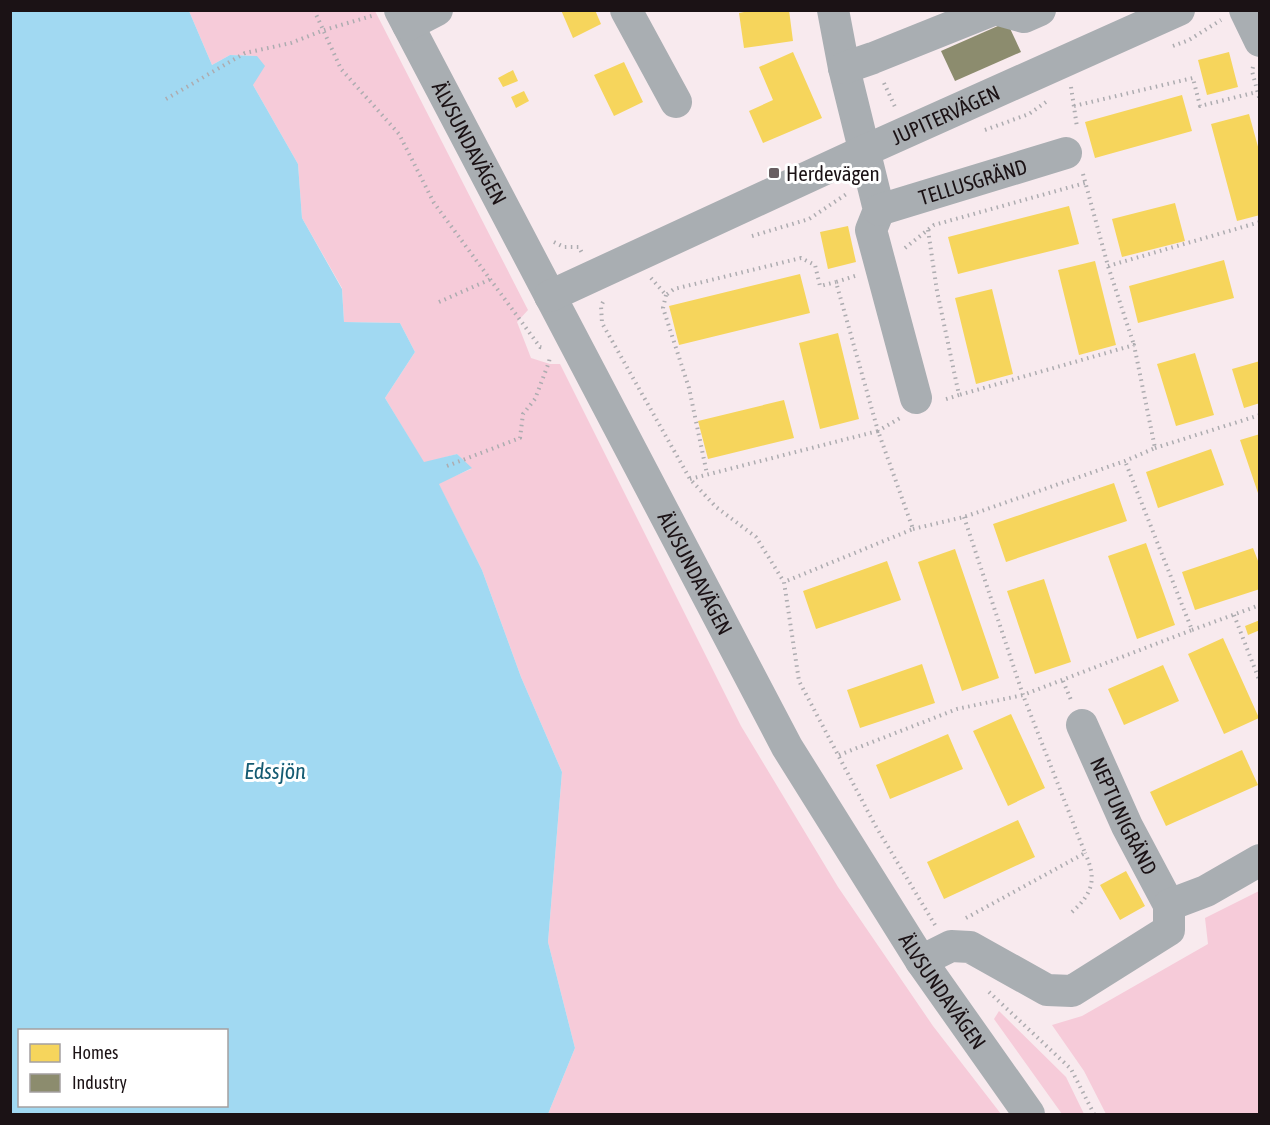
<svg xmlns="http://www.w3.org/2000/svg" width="1270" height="1125" viewBox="0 0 1270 1125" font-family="'Asap Condensed',sans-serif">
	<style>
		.green { fill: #f6cbd9 }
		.water { fill: #a1d9f2; fill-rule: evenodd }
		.homes { fill: #f6d55c }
		.industry { fill: #8c8c6e }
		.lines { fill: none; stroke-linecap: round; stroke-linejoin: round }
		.path { stroke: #adacb0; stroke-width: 4; stroke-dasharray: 1.5 4.5; stroke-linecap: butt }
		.minor { stroke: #a9aeb2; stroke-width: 32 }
		.poi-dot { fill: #685e61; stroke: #fff; stroke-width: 2 }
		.labels { text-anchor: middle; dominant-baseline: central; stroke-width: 6; stroke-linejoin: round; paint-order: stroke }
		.street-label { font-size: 21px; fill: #1b1215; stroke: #fff }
		.poi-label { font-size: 21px; fill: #1b1215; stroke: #fff; text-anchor: start }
		.water-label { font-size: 22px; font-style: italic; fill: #155b72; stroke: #fff }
	</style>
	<rect width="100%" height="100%" fill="#f8eaee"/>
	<path class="green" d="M189,11H375L528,310L517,322L531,358L550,364H560L741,726L838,887L933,1026L1001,1114H548L575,1048L548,942L562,772L521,677L482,570L438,483L471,469L457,454L424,463L385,398L415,352L400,323L344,322L342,288L302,218L298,164L253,85L257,56L230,55L212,65Z
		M1259,891V1114H1106L1084,1071L1052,1025L1082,1016L1208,944L1205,918Z
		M999,1011L1066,1077L1084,1114H1062L994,1019Z"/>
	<path class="water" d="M10,11H189L212,65L230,55L257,56L265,66L253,85L298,164L302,218L342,289L344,322L400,323L415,352L385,398L424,462L457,454L472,468L439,484L482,570L521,677L562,772L548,942L575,1048L548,1114H11ZM20,1030H226V1106H20Z"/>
	<path class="homes" d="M561,10H595L601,24L573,38Z
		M754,10H789L793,41L744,48L739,13Z
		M793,52L822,118L763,143L749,111L773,100L759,67Z
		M1229,52L1238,87L1207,95L1198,60Z
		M624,62L643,102L614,116L594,75Z
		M513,70L518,81L503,87L498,78Z
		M524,91L529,101L516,108L511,97Z
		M1182,95L1192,131L1095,158L1085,122Z
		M1249,114L1260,154V215L1237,221L1211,124Z
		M1175,203L1185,241L1122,257L1112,219Z
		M1069,206L1079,244L958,274L948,237Z
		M848,226L856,262L828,269L820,232Z
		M1224,260L1234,298L1138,323L1129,286Z
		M1095,261L1116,345L1079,355L1058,270Z
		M800,274L810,313L679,345L669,306Z
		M992,289L1013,374L976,384L955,298Z
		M838,333L859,419L820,429L799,343Z
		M1195,353L1214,415L1176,426L1157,364Z
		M1260,361V403L1244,408L1232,369Z
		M784,400L794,438L708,459L698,421Z
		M1260,434V496H1259L1240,440Z
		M1211,449L1224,485L1158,508L1146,472Z
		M1114,483L1127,521L1006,562L993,524Z
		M1146,543L1175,625L1137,639L1108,556Z
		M1253,548L1260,566V589L1195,610L1182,572Z
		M955,549L999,678L962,691L918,562Z
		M887,561L901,600L816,629L803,591Z
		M1044,579L1071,662L1035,674L1007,591Z
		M1260,620V630L1248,635L1245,626Z
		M1223,638L1259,718L1224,734L1188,654Z
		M922,664L935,703L860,728L847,690Z
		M1163,665L1179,701L1124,725L1108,689Z
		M1011,714L1045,788L1008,806L973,731Z
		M948,734L963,769L890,799L876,765Z
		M1242,750L1258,785L1166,826L1150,792Z
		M1018,820L1035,857L944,899L927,862Z
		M1126,871L1145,906L1120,920L1100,885Z"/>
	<path class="industry" d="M1007,22L1021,52L955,81L941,51Z"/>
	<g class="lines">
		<path class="path" d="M314,10L341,69L399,134L434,203L540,347L545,348
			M1173,46L1189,40L1221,20
			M1253,67L1252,71L1260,101
			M884,83L896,109
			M1071,87L1077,127
			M166,99L245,53L291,43L324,30L375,15
			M1074,106L1193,78L1200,106L1257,92
			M985,130L1029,114L1046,102
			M1083,174L1108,266L1134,345
			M928,230L937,291L959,395L943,400
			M752,236L809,219L848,193
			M554,242L564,247H579L582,253
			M905,248L934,225L1085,183
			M1108,266L1260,222
			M855,276L836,282L878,431L900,418
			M651,278L666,295L674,289L801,258L815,265L820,286L836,282
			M666,295L663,308L689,388L707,474
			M439,302L491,279
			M603,302L601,306L602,323L690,479L716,507L756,537L784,582L799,681L875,825L935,925
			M1155,448L1260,415
			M447,466L520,438L523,414L535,399L549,362L550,356
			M690,479L878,431L913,529L784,582
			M964,517L1023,695L1192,630L1125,461
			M913,529L964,517L1125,461L1155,448L1134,345L959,395
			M1234,615L1260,682
			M1192,630L1260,605
			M1063,681L1071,700
			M839,755L957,709L1023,695L1085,853L966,918
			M1072,912C1093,893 1097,879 1085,853
			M989,992L1071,1069L1094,1114"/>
		<g class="minor">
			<path id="s1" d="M400,10L787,747L921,961L1029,1114"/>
			<path d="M626,10L676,102"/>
			<path d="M833,10L844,68L879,210L871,230L916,398"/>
			<path d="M999,10L1024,17L1040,10"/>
			<path d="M1245,10L1260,41"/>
			<path d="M408,25L437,10"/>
			<path d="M844,68L873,58L993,10"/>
			<path id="s2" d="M879,210L1066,153"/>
			<path id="s3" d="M550,296L864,151L1179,10"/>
			<path id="s4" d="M1082,725L1127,826L1169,905"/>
			<path d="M921,961L951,946L970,947L1047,990L1072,991L1169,930V905L1206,891L1260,860"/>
		</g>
	</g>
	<rect class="poi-dot" x="768" y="167" width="12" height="12" rx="3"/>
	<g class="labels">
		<g class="street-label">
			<text stroke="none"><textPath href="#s3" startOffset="435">JUPITERVÄGEN</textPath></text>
			<text stroke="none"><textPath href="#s1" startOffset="150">ÄLVSUNDAVÄGEN</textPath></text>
			<text stroke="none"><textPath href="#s2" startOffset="98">TELLUSGRÄND</textPath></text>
			<text stroke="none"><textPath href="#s1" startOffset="636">ÄLVSUNDAVÄGEN</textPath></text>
			<text stroke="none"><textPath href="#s4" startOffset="100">NEPTUNIGRÄND</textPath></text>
			<text stroke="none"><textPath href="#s1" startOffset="1122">ÄLVSUNDAVÄGEN</textPath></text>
		</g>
		<g class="poi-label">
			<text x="786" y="173">Herdevägen</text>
		</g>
		<g class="water-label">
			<text x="275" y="771">Edssjön</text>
		</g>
	</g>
	<rect width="1270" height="1125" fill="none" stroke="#1b1215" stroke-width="24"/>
	<rect x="18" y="1029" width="210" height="78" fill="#ffffff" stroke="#a4a0a1" stroke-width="1.5"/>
	<rect x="30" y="1044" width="30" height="18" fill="#f6d55c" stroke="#a4a0a1" stroke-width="1.5"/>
	<text x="72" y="1059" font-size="18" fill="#1b1215">Homes</text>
	<rect x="30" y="1074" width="30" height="18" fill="#8c8c6e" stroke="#a4a0a1" stroke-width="1.5"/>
	<text x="72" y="1089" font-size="18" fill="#1b1215">Industry</text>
</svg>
